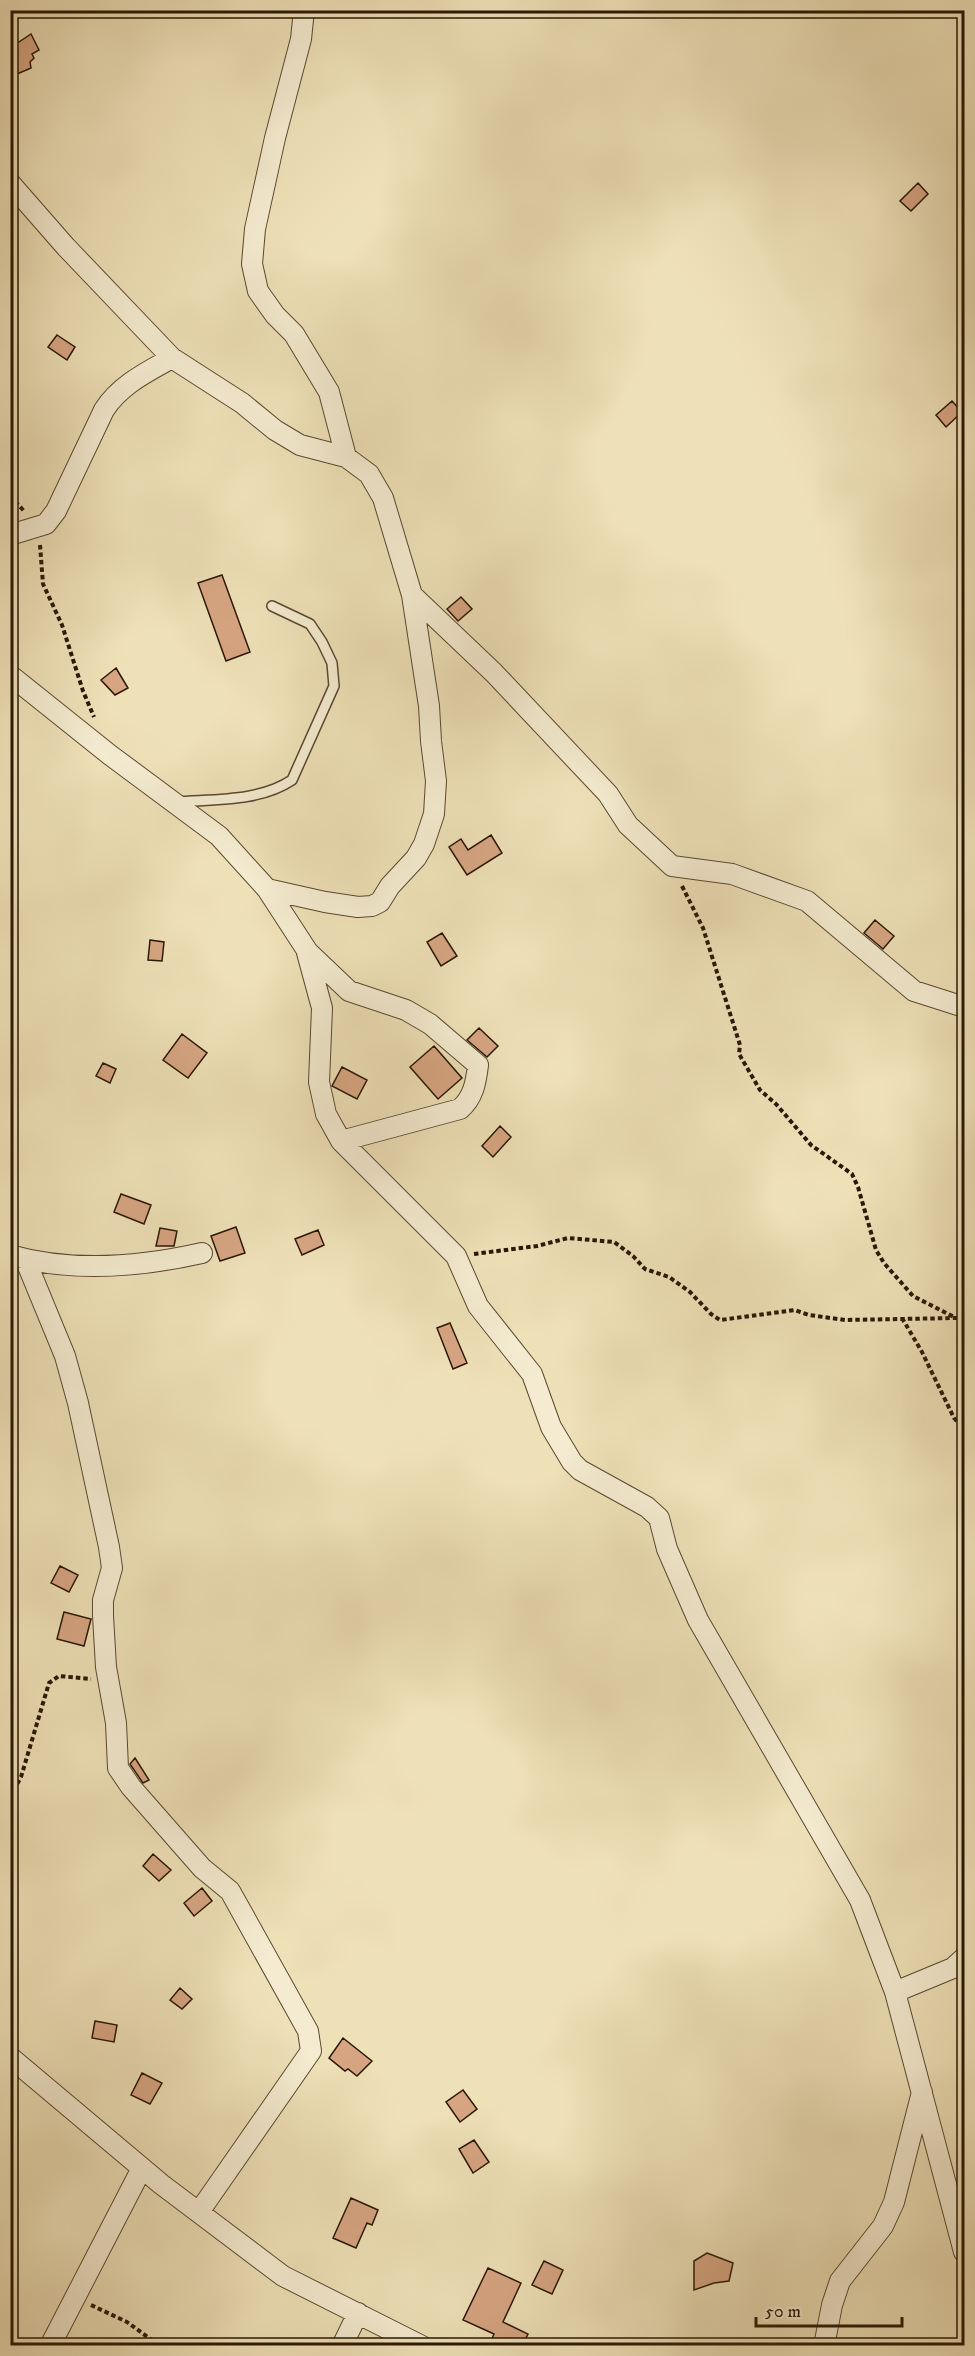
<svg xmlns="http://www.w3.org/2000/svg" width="975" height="2356" viewBox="0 0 975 2356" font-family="'IM FELL DW Pica',serif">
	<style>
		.building { fill: #d7a582; stroke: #291702; stroke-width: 1.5 }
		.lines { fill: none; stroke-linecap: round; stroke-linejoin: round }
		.lane-casing { stroke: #5a492f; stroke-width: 12 }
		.street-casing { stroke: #5a492f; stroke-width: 22 }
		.path { stroke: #291702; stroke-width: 4; stroke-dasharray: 4.5 3; stroke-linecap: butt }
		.lane { stroke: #f4ebd0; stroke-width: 9 }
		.street { stroke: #f4ebd0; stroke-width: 20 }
	</style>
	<rect width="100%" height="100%" fill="#eee0b7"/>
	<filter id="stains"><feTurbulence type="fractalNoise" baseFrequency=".00333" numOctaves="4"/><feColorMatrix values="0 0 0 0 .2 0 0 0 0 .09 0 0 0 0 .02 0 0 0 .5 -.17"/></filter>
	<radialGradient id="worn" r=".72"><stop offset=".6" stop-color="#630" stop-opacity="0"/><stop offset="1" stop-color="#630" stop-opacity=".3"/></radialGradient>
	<path class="building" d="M31,34L39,50L32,54L34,58L30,62L31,68L10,77V48Z
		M918,183L928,194L911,211L900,201Z
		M57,335L75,347L67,360L48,347Z
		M952,401L962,412L946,427L936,415Z
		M222,575L250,652L226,661L198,583Z
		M461,597L472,609L458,621L447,609Z
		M116,668L128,688L115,695L101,680Z
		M491,835L502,853L467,875L449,847L461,839L468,850Z
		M875,920L894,936L883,949L864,933Z
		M442,933L457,956L441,966L427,942Z
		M150,940L164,942L162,961L148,960Z
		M479,1028L498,1046L487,1057L467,1040Z
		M182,1034L207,1053L188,1078L163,1060Z
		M434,1046L462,1078L438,1099L410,1067Z
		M103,1063L116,1069L110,1083L96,1076Z
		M342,1067L367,1080L357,1099L332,1086Z
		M500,1126L511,1137L493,1157L482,1146Z
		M121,1194L151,1205L144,1224L114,1212Z
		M236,1227L245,1253L220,1261L211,1236Z
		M160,1228L177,1231L174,1246H156Z
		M318,1230L324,1245L302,1255L295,1239Z
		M450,1323L467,1363L453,1369L437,1328Z
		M60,1566L78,1575L69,1592L51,1583Z
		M64,1612L91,1619L84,1646L57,1639Z
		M135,1758L149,1780L143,1783L130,1764Z
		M153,1854L171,1870L159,1881L143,1866Z
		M202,1888L212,1901L194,1916L184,1903Z
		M180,1988L192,1999L182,2009L170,2000Z
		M95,2021L117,2025L114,2042L92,2038Z
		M343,2038L372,2061L357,2076L348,2069L345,2071L329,2058Z
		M142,2073L162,2083L150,2104L131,2095Z
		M463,2090L477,2109L460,2122L446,2102Z
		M474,2140L489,2162L473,2173L459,2149Z
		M351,2198L378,2210L372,2225L367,2223L356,2248L333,2238Z
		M707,2253L733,2263L729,2281L714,2283L694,2290V2261Z
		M544,2261L563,2270L552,2294L532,2285Z
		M488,2268L521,2283L503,2322L528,2334L522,2346H489L494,2334L463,2320Z"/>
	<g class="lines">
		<defs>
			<path id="lane" d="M176,802C214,799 259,802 292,780L334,686L332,663L322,642L310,624L272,606"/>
			<path id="street" d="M304,10L301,39L275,138L255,229L252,264L258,291L275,315L294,334L329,392L346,457
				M10,183L66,247L172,358
				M10,535L46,524L56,511L104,410C120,385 147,372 172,358L242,403L275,430L300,445L346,457L369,474L383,498L412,595L429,706L431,741L436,781L434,814L424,844L416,858L390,886L380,902L372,906L358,907L325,902L267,889
				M412,595L494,673L608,794L628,825L672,866L732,874L807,901L914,991L964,1007
				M10,675L110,755L219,836L267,889L306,949L322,1008L319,1082L326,1114L341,1141L456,1256L478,1306L532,1374L551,1427L572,1462L580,1470L647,1507L659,1518L667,1549L698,1620L860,1900L895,1992L964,2252
				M307,951L349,991L406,1010L430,1024L478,1065C476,1083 473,1098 460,1109L341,1141
				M10,1255C73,1273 140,1267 202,1253
				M25,1259L65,1356L78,1403L109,1547L112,1568L103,1600V1616L106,1667L116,1723L118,1768L131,1787L202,1868L230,1891L308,2031L311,2051L199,2212
				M895,1992L953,1968L964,1958
				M10,2057L161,2184L283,2276L422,2346
				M50,2346L142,2168
				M342,2346L358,2313
				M824,2346L832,2305L840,2281L883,2226L894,2202L922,2092"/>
		</defs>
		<use href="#lane" class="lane-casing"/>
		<use href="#street" class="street-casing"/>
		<path class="path" d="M10,496L24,511
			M40,545L43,584L62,625L83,691L94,717
			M682,886L703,928L740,1045L739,1054L760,1090L776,1104L811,1145L852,1174L858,1187L876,1250L884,1263L913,1296L956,1318
			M474,1254L537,1246L568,1238L614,1242L633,1256L645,1269L669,1277L690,1292L711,1314L720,1320L795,1310L809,1315L845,1320L956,1318L964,1320
			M902,1318L922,1352L954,1418L964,1429
			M10,1797L21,1777L49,1683L59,1676L91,1679
			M91,2305L127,2322L160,2346"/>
		<use href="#lane" class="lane"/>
		<use href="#street" class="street"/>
	</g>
	<rect width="975" height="2356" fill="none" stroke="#eee0b7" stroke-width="36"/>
	<rect x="12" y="12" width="951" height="2332" fill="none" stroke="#291702" stroke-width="3"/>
	<rect x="18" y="18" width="939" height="2320" fill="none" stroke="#291702" stroke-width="1.5"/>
	<path d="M756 2317v9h146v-9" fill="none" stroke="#291702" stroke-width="3"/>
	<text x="765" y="2317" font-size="18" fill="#291702" stroke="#f4ebd0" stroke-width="4.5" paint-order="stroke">50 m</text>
	<rect width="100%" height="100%" filter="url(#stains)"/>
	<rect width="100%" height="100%" fill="url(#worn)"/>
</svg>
